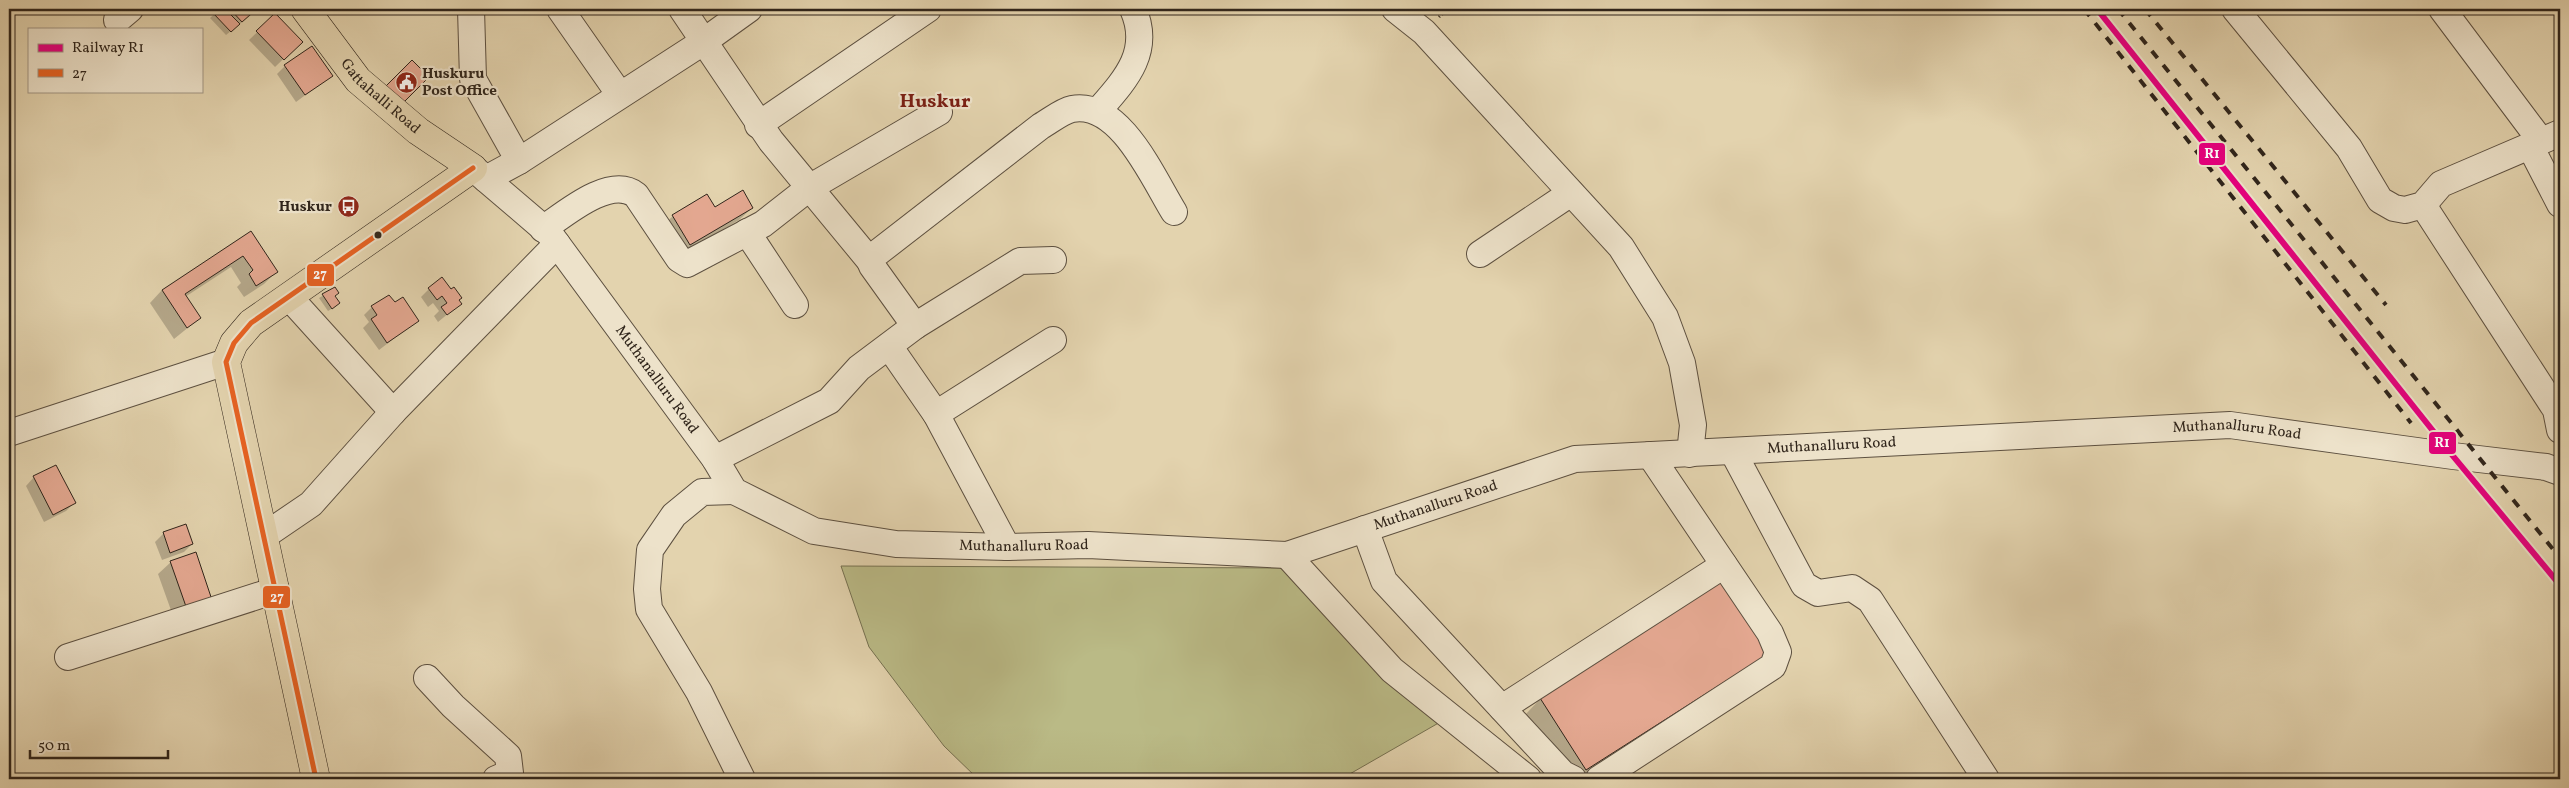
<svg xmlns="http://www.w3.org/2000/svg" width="2569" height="788" viewBox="0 0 2569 788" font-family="Vollkorn,serif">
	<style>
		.green { fill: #baba86; stroke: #757050 }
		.shadow { fill: #0003 }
		.building { fill: #e4a891; stroke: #30251b }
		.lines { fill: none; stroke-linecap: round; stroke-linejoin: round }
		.minor-casing { stroke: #5d5040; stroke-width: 28 }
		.major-casing { stroke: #30251b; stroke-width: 29 }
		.path { stroke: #30251b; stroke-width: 3; stroke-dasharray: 1 2.5; stroke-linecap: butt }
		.minor { stroke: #ede2ca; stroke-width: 26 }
		.major { stroke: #e3d3ae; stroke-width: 28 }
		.rail { stroke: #30251b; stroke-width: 4; stroke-dasharray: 9 9; stroke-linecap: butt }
		.bus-1-casing { stroke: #ede2ca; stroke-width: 9 }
		.bus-1 { stroke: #e86222; stroke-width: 5 }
		.rail-1-casing { stroke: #ede2ca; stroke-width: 10 }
		.rail-1 { stroke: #e5007d; stroke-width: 6 }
		.bus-dot { fill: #30251b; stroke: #ede2ca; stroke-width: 2 }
		.labels { text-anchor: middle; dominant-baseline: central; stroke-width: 4.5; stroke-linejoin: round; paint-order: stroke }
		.poi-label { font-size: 15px; font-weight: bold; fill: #30251b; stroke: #ede2ca; text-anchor: start }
		.street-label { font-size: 15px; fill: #30251b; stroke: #ede2ca }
		.district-label { font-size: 20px; font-weight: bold; fill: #7a1f14; stroke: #ede2ca }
		.line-badge { stroke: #ede2ca; stroke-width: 2 }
		.badge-label { font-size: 14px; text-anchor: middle; font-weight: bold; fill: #fff }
	</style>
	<rect width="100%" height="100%" fill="#e3d3ae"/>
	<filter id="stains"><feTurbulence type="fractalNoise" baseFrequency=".004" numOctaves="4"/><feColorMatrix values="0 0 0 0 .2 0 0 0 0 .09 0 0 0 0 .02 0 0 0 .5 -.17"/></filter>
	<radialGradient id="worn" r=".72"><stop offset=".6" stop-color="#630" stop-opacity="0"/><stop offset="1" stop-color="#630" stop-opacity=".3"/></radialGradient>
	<path class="green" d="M841,566L1286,568L1442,721L1341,779H978L944,746L869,647Z"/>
	<path class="shadow" d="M220,9H259L226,35L210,18Z
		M275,15L301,42L275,67L249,40Z
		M285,66L331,76L296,102L277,74Z
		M752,208L739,220L677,257L660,228L673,216L714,209Z
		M250,233L276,272L264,284L244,297L237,287L241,283L231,267L185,297L200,318L174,339L150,303L162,290Z
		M334,289L335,307L328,311L319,298Z
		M429,289L458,301L460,304L438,322L434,316L439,311L433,303L428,307L421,297Z
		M394,304L417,321L379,350L363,328L369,322L364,315L372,307Z
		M34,477L74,503L66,511L44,522L26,486Z
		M185,526L192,544L184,552L162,560L155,542L163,534Z
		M171,562L213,606L177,627L158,574Z
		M1756,667L1579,779L1525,715L1541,698Z"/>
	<path class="building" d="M218,9H225L240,24L231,32L213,13Z
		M230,9H246L251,14L242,22Z
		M275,13L303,42L284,60L256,31Z
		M312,46L333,76L305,95L284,65Z
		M412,60L429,77L400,106L383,89Z
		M743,190L753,208L690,245L672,215L707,194L715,207Z
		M251,231L278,272L256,286L249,274L253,270L243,256L185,294L201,318L187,328L162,290Z
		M442,277L451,289L454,287L462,298L459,300L462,304L447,315L441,307L447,303L442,296L437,300L428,288Z
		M335,287L339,293L335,296L340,303L332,309L322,294Z
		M389,295L395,302L403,297L419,321L387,343L371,319L377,315L371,306Z
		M56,465L76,503L53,515L33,476Z
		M186,524L193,544L170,553L163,532Z
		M196,552L214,606L189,615L170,561Z
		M1727,578L1773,651L1586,770L1540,698Z"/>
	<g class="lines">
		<defs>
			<g id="minor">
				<path d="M471,9L473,79L519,161"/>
				<path d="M560,9L620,95"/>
				<path d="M682,9L771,141L870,261"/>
				<path d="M1395,9L1424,32L1621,247L1665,317L1682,363L1693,425L1690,454"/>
				<path d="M2235,9L2349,148L2380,200L2394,208L2405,210L2423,205L2441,184L2560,133"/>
				<path d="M2442,9L2541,141"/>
				<path d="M117,20L130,9"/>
				<path d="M1098,111C1125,80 1152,52 1133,9"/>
				<path d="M758,125L928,9"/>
				<path d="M2530,146L2560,204"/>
				<path id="s1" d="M473,168L549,233L715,459L734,491L814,531L896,544L1007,547L1088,545L1287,555L1575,459L2230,425L2453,456L2546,467L2560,472"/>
				<path d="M486,179L519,161L703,42L749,9"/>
				<path d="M2423,205L2556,410L2560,430"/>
				<path d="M543,229C565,214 610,175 636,195L679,259L687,264L763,224L809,188L939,112"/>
				<path d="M747,232L795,305"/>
				<path d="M1480,254L1571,193"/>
				<path d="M289,297L393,412L557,244"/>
				<path d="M915,326L872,266L870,261L872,257L1041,126C1050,121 1062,111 1072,109C1120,100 1153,178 1174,212"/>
				<path d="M889,346L936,414L1007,547"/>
				<path d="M936,414L1053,340"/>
				<path d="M9,433L226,362"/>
				<path d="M1733,452L1804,585L1818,593L1852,588L1870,600L1986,779"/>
				<path d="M715,459L829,401L859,368L915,326L1020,261L1053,260"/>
				<path d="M734,491L702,492L674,515L650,550L647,589L649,609L699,692L742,779"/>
				<path d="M1365,529L1384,581L1563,774L1573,779"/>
				<path d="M264,536L311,504L393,412"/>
				<path d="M1287,555L1392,670L1528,779"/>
				<path d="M68,657L276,590"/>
				<path d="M427,678L453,706L508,756L510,773L496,779"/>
				<path d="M1502,708L1724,565"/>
				<path d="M1599,779L1773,666L1778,652L1770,633L1650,455"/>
			</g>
			<g id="major">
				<path id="s2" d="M305,9L358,80L418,131L473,168L251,323L234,343L226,362L316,779"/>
			</g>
		</defs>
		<use href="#minor" class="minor-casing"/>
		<use href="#major" class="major-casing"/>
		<path class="path" d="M1439,17L1447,9"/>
		<use href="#minor" class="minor"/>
		<use href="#major" class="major"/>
		<path class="rail" d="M2084,9L2411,423
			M2118,9L2560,558
			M2145,9L2386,305"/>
		<defs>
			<path id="bus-1" d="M316,779L226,362L234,343L251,323L473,168"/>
		</defs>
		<use href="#bus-1" class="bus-1-casing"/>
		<use href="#bus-1" class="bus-1"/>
		<defs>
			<path id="rail-1" d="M2097,9L2453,456L2560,585"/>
		</defs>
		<use href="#rail-1" class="rail-1-casing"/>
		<use href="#rail-1" class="rail-1"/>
	</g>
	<defs>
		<symbol id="civic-disc" viewBox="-11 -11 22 22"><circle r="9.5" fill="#8f2418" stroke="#ede2ca"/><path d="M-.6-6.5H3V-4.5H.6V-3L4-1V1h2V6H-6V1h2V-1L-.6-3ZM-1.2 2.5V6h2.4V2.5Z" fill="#fff"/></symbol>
		<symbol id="bus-disc" viewBox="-11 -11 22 22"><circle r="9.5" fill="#8f2418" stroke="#ede2ca"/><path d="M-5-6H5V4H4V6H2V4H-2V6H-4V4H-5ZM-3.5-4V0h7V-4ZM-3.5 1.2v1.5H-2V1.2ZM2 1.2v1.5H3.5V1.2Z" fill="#fff"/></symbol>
	</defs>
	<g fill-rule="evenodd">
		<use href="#civic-disc" x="394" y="70" width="25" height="25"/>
		<use href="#bus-disc" x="336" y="194" width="25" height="25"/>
	</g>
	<circle class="bus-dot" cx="378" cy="235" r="4.5"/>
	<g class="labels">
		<g class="poi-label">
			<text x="422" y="74">Huskuru<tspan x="422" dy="17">Post Office</tspan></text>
			<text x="332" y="207" text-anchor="end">Huskur</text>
		</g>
		<g class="street-label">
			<text stroke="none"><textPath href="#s2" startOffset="116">Gattahalli Road</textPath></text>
			<text stroke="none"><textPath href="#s1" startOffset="282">Muthanalluru Road</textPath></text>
			<text stroke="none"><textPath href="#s1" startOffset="1948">Muthanalluru Road</textPath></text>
			<text stroke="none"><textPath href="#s1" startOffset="1542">Muthanalluru Road</textPath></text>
			<text stroke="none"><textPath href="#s1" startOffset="1138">Muthanalluru Road</textPath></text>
			<text stroke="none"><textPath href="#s1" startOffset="718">Muthanalluru Road</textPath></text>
		</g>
		<g class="district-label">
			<text x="935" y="102">Huskur</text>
		</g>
	</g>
	<g class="line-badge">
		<rect x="2198" y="142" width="28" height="24" rx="5" fill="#e5007d"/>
		<rect x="306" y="263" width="29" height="24" rx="5" fill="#e86222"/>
		<rect x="2428" y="431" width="29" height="24" rx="5" fill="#e5007d"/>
		<rect x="262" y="585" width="29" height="24" rx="5" fill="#e86222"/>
	</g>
	<g class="badge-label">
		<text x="2212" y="158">R1</text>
		<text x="320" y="279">27</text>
		<text x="2442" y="447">R1</text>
		<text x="277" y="602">27</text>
	</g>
	<rect width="2569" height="788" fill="none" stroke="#e3d3ae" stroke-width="30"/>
	<rect x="10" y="10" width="2549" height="768" fill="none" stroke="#30251b" stroke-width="2.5"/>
	<rect x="15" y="15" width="2539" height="758" fill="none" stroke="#30251b"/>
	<rect x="28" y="28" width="175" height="65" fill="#ede2ca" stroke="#a19684"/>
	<rect x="38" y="44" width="25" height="8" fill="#e5007d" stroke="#a19684"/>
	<text x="72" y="52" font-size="15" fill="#30251b">Railway R1</text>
	<rect x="38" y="69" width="25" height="8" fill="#e86222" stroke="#a19684"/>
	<text x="72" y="78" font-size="15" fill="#30251b">27</text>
	<path d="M30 750v8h138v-8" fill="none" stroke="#30251b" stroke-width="2.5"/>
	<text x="38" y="750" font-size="15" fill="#30251b" stroke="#ede2ca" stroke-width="4" paint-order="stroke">50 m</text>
	<rect width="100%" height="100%" filter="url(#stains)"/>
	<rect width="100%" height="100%" fill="url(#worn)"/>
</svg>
